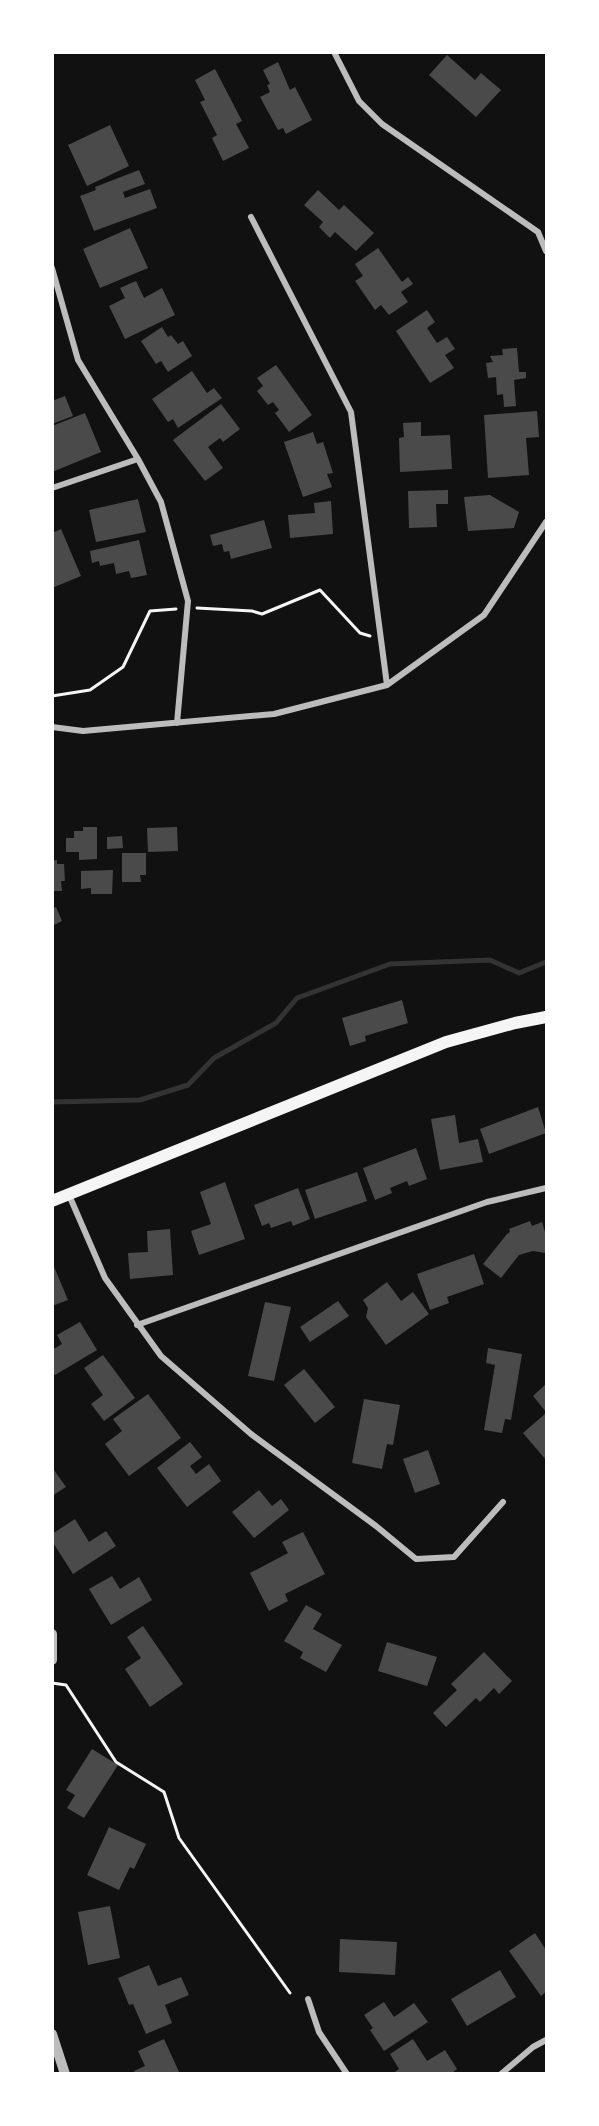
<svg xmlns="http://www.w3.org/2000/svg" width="599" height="2126" font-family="Poppins,sans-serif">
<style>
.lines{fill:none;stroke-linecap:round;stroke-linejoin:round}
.stream{stroke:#333;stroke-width:5}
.building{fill:#4a4a4a}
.path{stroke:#f5f5f5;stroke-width:3}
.minor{stroke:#bcbcbc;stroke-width:6}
.tertiary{stroke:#bcbcbc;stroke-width:10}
.secondary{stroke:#f5f5f5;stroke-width:12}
</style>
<rect width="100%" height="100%" fill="#111"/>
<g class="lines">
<path class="stream" d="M52,1102L140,1100L188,1085L214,1058L276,1023L297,998L390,964L490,960L519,973L546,962"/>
</g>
<path class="building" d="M447,55L475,80L481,73L501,90L476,117L429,75Z
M278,62L290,90L295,87L312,120L286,134L283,128L278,130L260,97L270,92L267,85L270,84L263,70Z
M215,69L242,121L236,124L249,148L223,161L212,138L217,135L200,102L205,100L195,80Z
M110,125L129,166L87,186L68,145Z
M139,170L145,184L123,192L125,198L150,189L157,208L94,231L80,196L96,190L95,187Z
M318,190L339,210L344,205L374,233L356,251L335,232L330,238L319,227L323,222L304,205Z
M130,228L148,268L100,288L83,249Z
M378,248L402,282L408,277L413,284L401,292L408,302L389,315L381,305L375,310L355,281L363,276L355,264Z
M136,281L144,298L162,288L175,315L125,339L109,306L125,298L120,288Z
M427,310L435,322L427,328L437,343L447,337L455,349L445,355L454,368L430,383L396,331Z
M162,327L168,337L171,335L178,344L183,341L192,356L168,372L161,361L156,364L141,341Z
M517,348L519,372H526V378L514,380L516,406L504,407L503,394L497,395L496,377L488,378L486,363L493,362L490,356L503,355L502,349Z
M276,365L312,415L289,432L275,413L279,410L273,402L268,405L257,391L263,386L257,378Z
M192,371L207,393L214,388L222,398L178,428L173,419L168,422L152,399Z
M65,396L73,416L52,424V401Z
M221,404L240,429L223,442L220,438L208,447L223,468L205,481L173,440Z
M537,411L539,437L526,438L529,475L488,478L484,415Z
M85,413L101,452L52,472V426Z
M421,422V436L450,435L452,469L400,472L399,438L404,437L403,423Z
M313,432L317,444L323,442L333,473L327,474L332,487L303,497L284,442Z
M448,490V504H436L437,527L409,528L408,491Z
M490,495L519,512L514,528L468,531L464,497Z
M138,499L146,532L96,542L89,510Z
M331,501L333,534L290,538L288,515L315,513L314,503Z
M264,520L272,548L231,559L229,551L224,552L222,544L213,546L210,535Z
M61,529L81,576L52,588V533Z
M139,540L147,575L131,578L129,571L116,574L114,563L100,566L99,561L92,563L90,551Z
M83,827H97V859L79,860V852H66V838H74V831H83Z
M177,827L178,851L148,852L147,828Z
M122,836L123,848L107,849V837Z
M122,853H146V875H140L141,882H122Z
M57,860V864H64L65,881H61L62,891H52V861Z
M113,870L112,894H91V888L81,889V871Z
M56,907L62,921L52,926V909Z
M402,1000L408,1023L365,1036L366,1041L350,1046L342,1018Z
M538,1107L546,1133L489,1154L480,1129Z
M455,1115L459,1143L478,1139L483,1162L440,1170L431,1119Z
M416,1148L427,1179L409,1186L407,1181L390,1188L392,1193L375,1200L363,1168Z
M357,1172L367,1201L315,1219L305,1190Z
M225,1182L245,1239L199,1255L191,1231L211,1224L200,1192Z
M298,1188L310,1219L293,1226L291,1221L271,1228L269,1223L262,1226L254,1205Z
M530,1221L532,1226L542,1222L546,1235L545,1253L533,1251L519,1255L501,1278L483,1264L507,1234L510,1232L509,1229Z
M170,1229L173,1275L130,1279L128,1253L148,1252L147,1231Z
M474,1254L484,1284L447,1297L449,1303L430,1310L417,1274Z
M52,1262L68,1300L52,1306Z
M387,1282L401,1301L413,1292L429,1314L386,1345L366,1317L368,1308L363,1300Z
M338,1301L349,1316L310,1342L300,1327Z
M265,1302L291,1307L274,1381L248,1376Z
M80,1322L97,1350L55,1375L52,1371V1350L62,1344L57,1335Z
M488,1348L522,1354L511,1420L505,1419L502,1433L484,1430L495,1365L486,1363Z
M103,1355L135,1398L104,1421L91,1404L103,1395L84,1368Z
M304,1369L335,1407L315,1423L284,1385Z
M546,1384V1412L533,1396Z
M148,1394L181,1438L129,1476L105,1444L122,1431L113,1419Z
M364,1399L400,1405L393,1445L387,1444L382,1469L352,1463Z
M546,1413V1460L523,1433Z
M190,1442L202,1457L190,1466L196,1474L209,1464L221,1481L187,1507L157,1468Z
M428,1450L440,1484L415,1493L403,1459Z
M54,1470L66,1487L52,1496V1471Z
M259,1490L272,1506L281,1499L289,1510L254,1538L232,1512Z
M75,1519L89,1542L106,1531L116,1546L73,1574L52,1541V1534Z
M303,1532L325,1574L285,1594L288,1601L269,1611L250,1573L288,1553L282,1542Z
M112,1576L120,1589L139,1577L152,1600L111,1625L89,1589Z
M306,1605L322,1614L313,1629L342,1645L326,1672L300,1658L303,1652L284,1641Z
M143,1626L183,1684L150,1707L125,1669L141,1658L127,1637Z
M387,1642L437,1657L427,1686L378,1671Z
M484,1652L512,1681L499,1694L494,1688L480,1702L476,1698L446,1727L433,1713L457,1690L451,1684Z
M92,1749L118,1765L84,1818L67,1808L75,1795L66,1790Z
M109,1827L146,1844L134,1869L130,1867L119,1890L87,1875Z
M110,1906L120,1958L88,1965L78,1912Z
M535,1933L546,1950V1992L541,1996L509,1951Z
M340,1939L397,1942L395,1975L339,1972Z
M149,1965L158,1986L181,1977L189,1995L165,2005L172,2023L146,2034L133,2004L129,2005L118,1978Z
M500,1970L516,1997L467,2026L451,1999Z
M384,2002L394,2017L414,2003L428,2022L384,2051L370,2030L373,2028L364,2015Z
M164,2039L180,2074H136L134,2071L145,2066L138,2051Z
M413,2039L427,2061L445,2050L457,2069L451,2074H392L399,2069L390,2054Z"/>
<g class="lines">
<path class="path" d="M197,608L252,611L262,614L320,590L360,633L370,636
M52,696L90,690L123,667L150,611L176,609
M52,1683L66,1685L116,1762L164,1792L179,1838L290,1993"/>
<path class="minor" d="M334,52L359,101L382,124L538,232L546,251
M251,217L351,412L387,685
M52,268L78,360L138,459L161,502L188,601L177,723
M52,488L138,459
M52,727L83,731L274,714L387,685L484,615L546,522
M69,1195L105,1278L161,1356L251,1434L376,1526L416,1559L454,1557L503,1502
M137,1325L487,1202L546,1188
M308,1999L319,2032L347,2074
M501,2074L533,2047L546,2040"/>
<path class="tertiary" d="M52,1634V1660
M52,2034L65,2074"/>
<path class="secondary" d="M52,1201L446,1042L515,1023L546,1017"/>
</g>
<rect width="599" height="2126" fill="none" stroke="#ffffff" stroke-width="108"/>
</svg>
